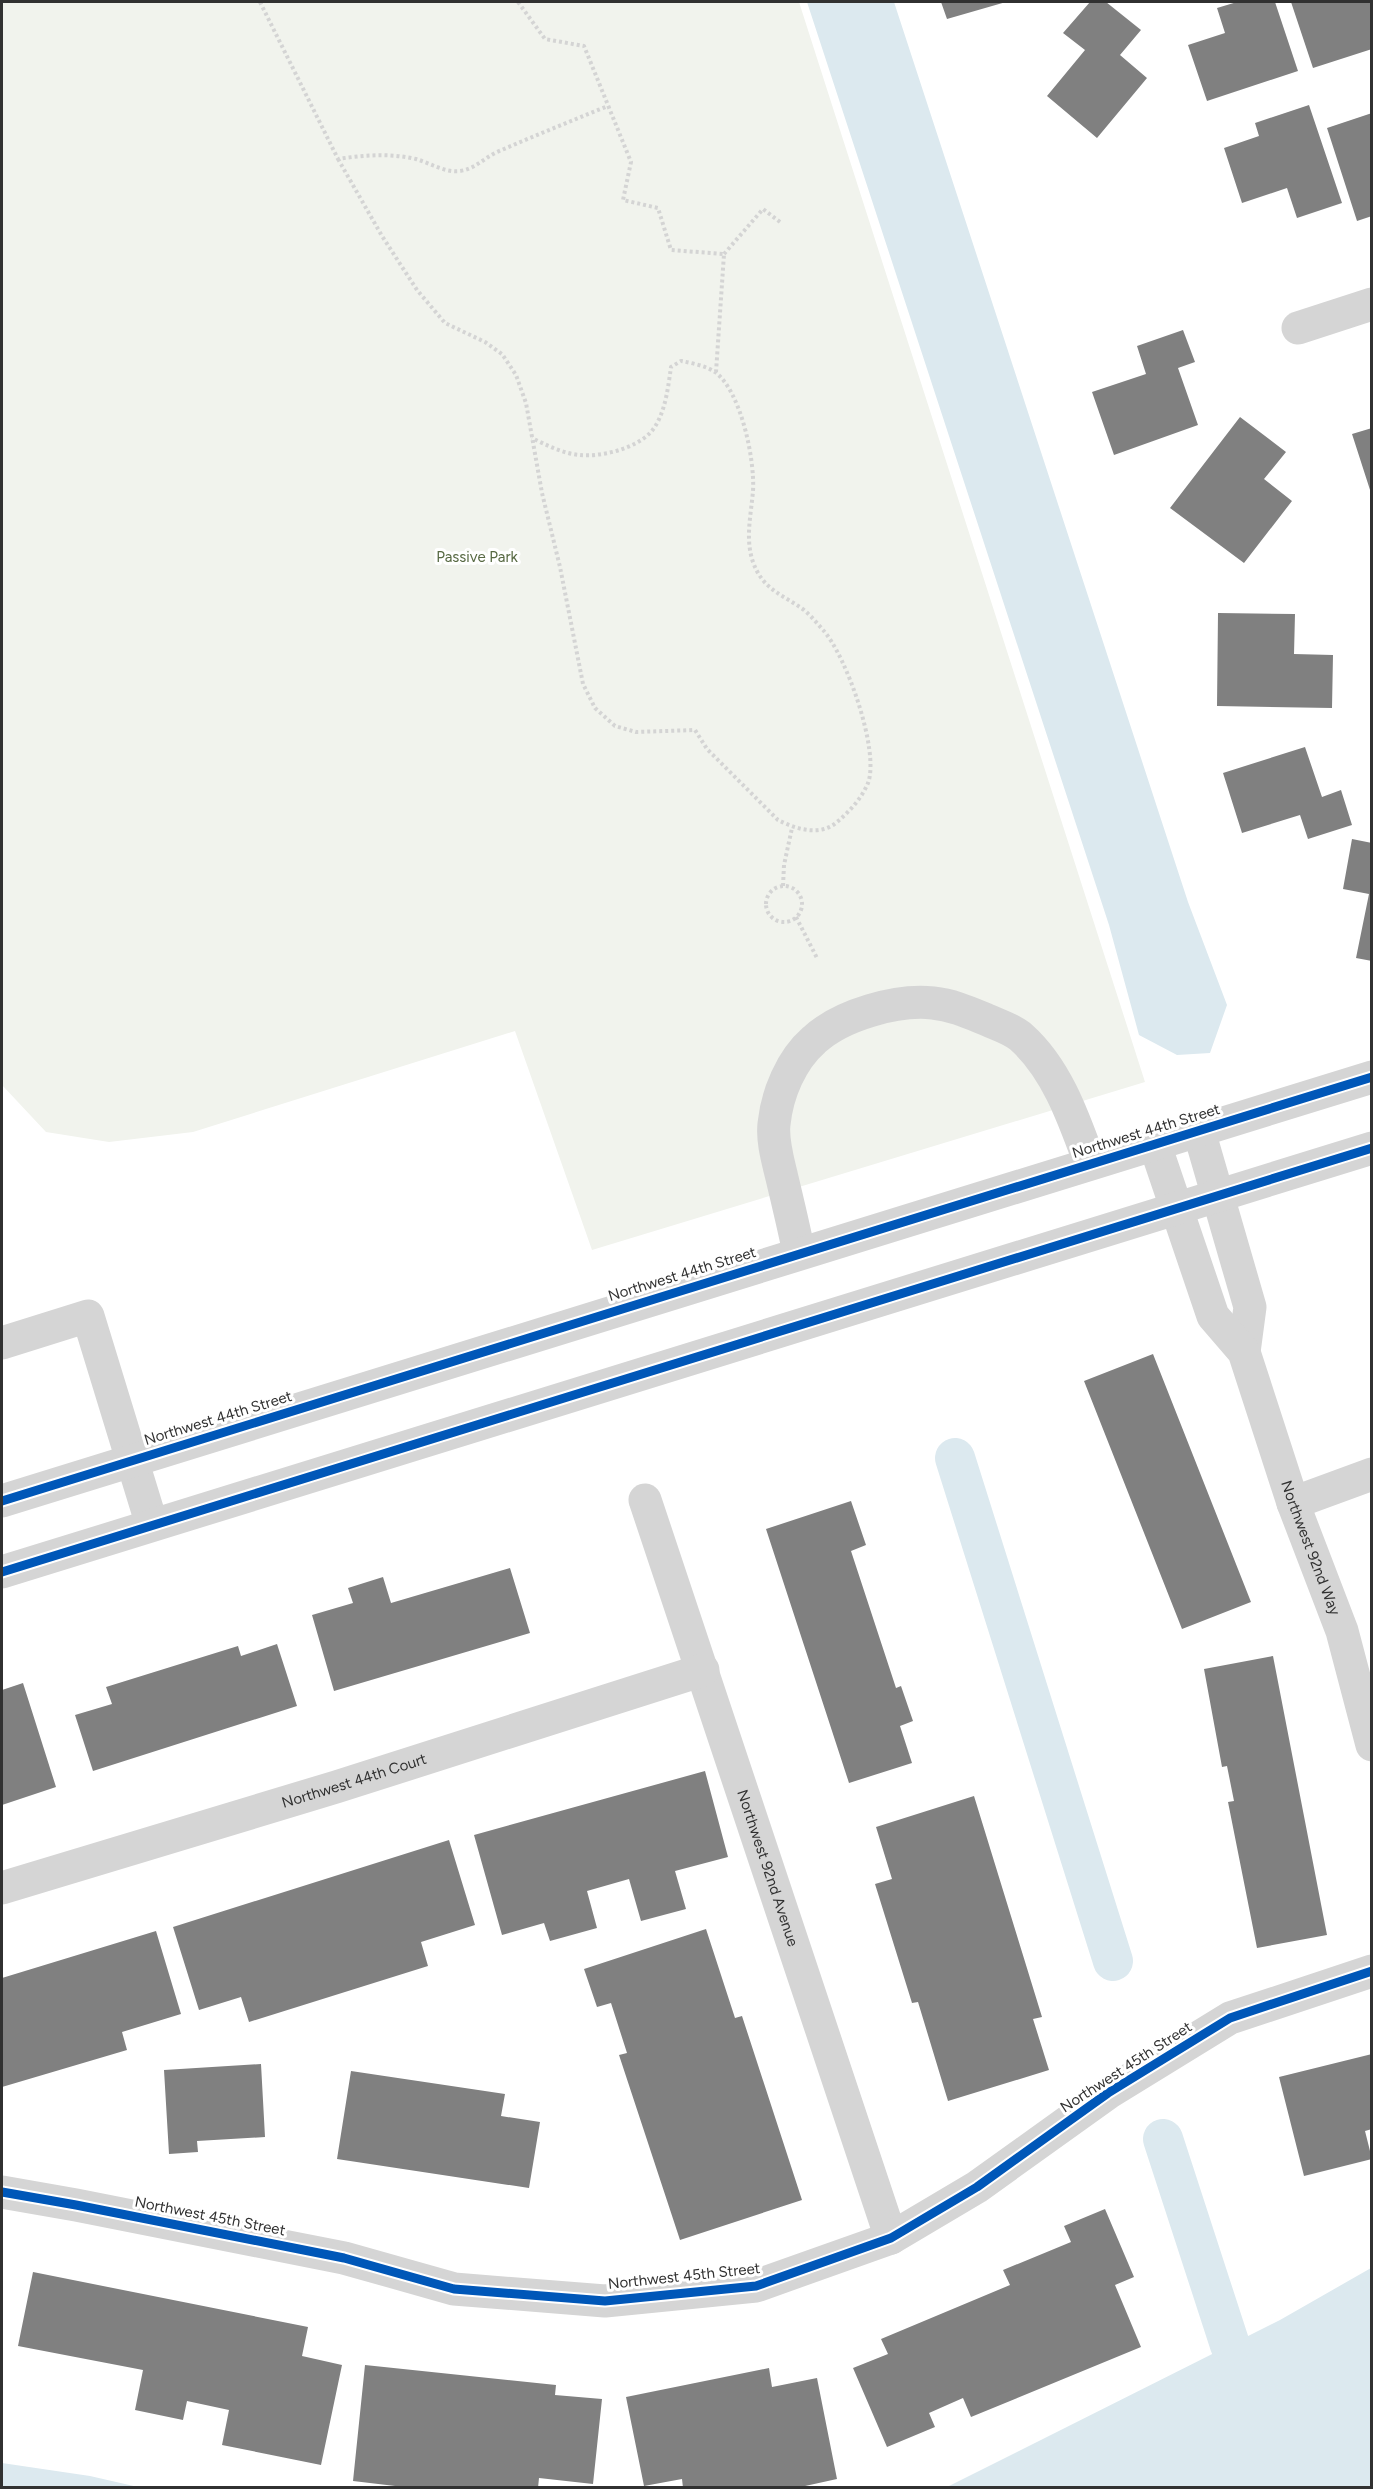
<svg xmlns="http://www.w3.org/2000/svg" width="1373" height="2489" font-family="Figtree,sans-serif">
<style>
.green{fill:#f1f3ed}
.water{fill:#dce9ef}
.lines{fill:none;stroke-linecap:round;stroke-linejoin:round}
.canal{stroke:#dce9ef;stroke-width:40}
.building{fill:#808080}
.path{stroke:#d4d4d4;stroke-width:4;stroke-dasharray:3 3;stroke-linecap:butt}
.minor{stroke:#d5d5d5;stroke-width:33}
.cycleway-casing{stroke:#fff;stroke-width:13}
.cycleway{stroke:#0057b8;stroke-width:9}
.labels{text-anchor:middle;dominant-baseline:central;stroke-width:6;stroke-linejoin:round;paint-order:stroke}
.park-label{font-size:15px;fill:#576942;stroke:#fff}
.street-label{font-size:15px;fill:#313131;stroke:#fff}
</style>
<rect width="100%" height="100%" fill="#fff"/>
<path class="green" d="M2,2H799L1145,1082L592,1250L515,1031L193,1132L109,1142L46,1132L2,1085Z"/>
<path class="water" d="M807,2H894L1188,902L1227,1005L1210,1053L1177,1055L1139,1035L1109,925Z
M1371,2268V2487H947L1280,2320Z
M2,2463L90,2476L138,2487H2Z"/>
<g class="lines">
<path class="canal" d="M955,1458L1113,1961
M1163,2139L1230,2345"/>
</g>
<path class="building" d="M941,2H1006L947,19Z
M1090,2H1106L1141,30L1120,55L1147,78L1097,138L1047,96L1085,50L1063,33Z
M1237,2H1275L1298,71L1207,101L1188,45L1225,33L1217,8Z
M1291,2H1372V49L1313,68Z
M1309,105L1342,203L1297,218L1287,188L1242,203L1224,148L1259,136L1255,123Z
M1372,113V216L1357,221L1327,128Z
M1183,330L1195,362L1178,368L1198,425L1114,455L1092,392L1146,374L1137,346Z
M1240,417L1286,452L1264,479L1292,501L1244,563L1170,508Z
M1372,428V493H1371L1352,434Z
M1218,613L1295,614L1294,654L1333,655L1332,708L1217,706Z
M1305,747L1322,797L1341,790L1352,825L1308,839L1300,815L1242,833L1223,773Z
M1352,839L1372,843V961L1356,958L1369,894L1343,889Z
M1153,1354L1251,1602L1182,1629L1084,1381Z
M851,1501L866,1545L851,1551L896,1688L901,1686L913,1721L900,1726L912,1763L849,1783L766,1529Z
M510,1568L530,1633L334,1691L312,1615L353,1603L348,1588L383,1577L391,1603Z
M277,1644L297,1706L93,1771L75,1715L112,1704L106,1687L238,1646L241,1656Z
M1273,1656L1327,1935L1257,1948L1228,1802L1234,1801L1227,1766L1222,1767L1204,1669Z
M23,1683L56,1787L2,1805V1690Z
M705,1771L728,1857L675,1871L686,1909L641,1921L629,1879L587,1891L597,1928L550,1941L544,1923L502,1935L474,1835Z
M974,1796L1042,2017L1033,2019L1049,2070L948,2101L918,2002L912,2003L875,1884L892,1879L876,1827Z
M449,1840L475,1925L421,1942L428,1966L249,2022L241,1997L199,2010L173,1927Z
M706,1929L735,2018L742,2016L802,2200L680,2240L619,2055L627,2053L611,2003L597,2007L584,1969Z
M156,1931L181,2014L122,2032L127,2050L2,2087V1978Z
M1372,2054V2129L1365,2131L1372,2159L1304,2176L1279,2077Z
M261,2064L265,2137L197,2141L198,2152L169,2154L164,2070Z
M351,2071L505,2094L501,2116L540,2122L529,2188L337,2159Z
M1105,2209L1134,2277L1115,2285L1141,2347L971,2417L963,2398L929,2413L935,2427L887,2447L853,2368L888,2354L881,2339L1010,2285L1003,2270L1071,2242L1064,2226Z
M33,2272L308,2327L302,2356L342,2365L321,2465L222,2445L229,2410L187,2401L183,2420L135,2410L143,2370L18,2346Z
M365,2365L556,2385L555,2395L602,2399L593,2484L539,2478L538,2488H412L353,2481Z
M769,2368L772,2387L817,2378L837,2479L796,2488H683L682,2479L644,2486L626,2397Z"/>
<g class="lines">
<path class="path" d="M260,2L338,159C364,155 390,153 416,159C430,163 445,173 460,171C475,169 484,158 497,152C534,136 571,121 608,106
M518,2L545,39L584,46L631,162L623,200L658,208L671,250L724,254L716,372
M338,159L382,236L417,290L445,323L485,342L502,354L516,375L526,403L542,493L560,567L583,684L595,708L615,726L636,732L695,730L707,749L778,820C796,829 820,837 837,822C849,812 862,798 868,783C880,751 846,655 823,630C817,623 811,616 804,610C782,594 763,590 753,562C745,539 751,515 753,491C755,460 741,391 715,372C706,366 692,363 681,361L671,367C668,388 665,417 650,433C634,449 601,457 580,455C564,454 546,445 532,438
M724,254L763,209L780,222
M783,886L784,865L792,828
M766 904a18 18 0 1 1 36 0a18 18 0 1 1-36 0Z
M796,917L817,958"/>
<g class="minor">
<path d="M1298,328L1372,304"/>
<path d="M1199,1131L1250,1307L1244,1352"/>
<path id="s1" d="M1155,1145L1213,1316L1244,1352L1293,1503L1342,1631L1372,1745"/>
<path d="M799,1253C794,1228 788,1203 782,1178C778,1161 772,1141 774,1124C777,1094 791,1060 814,1040C841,1015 897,999 933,1003C952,1005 968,1012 985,1019C996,1024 1012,1029 1021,1037C1057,1069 1074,1119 1090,1163"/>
<path d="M2,1343L88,1316L152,1525"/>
<path id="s2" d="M645,1500L891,2238"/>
<path d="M2,1501L1372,1077"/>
<path d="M1293,1503L1372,1474"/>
<path d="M2,1572L1372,1148"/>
<path id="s3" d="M2,1888L336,1787L703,1670"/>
<path d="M2,2192L76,2205L344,2258L454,2289L605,2301L756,2286L891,2238L977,2187L1108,2093L1230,2018L1372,1971"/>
</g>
<g class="cycleway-casing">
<path id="cycleway" d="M2,1501L1372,1077
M2,1572L1372,1148
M2,2192L76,2205L344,2258L454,2289L605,2301L756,2286L891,2238L977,2187L1108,2093L1230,2018L1372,1971"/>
</g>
<use href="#cycleway" class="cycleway"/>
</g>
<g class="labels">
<g class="park-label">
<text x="477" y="557">Passive Park</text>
</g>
<g class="street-label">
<text transform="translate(1146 1131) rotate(-17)">Northwest 44th Street</text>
<text transform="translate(682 1274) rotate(-17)">Northwest 44th Street</text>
<text transform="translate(218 1418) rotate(-17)">Northwest 44th Street</text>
<text stroke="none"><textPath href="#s1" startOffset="435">Northwest 92nd Way</textPath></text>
<text stroke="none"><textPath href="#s3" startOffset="368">Northwest 44th Court</textPath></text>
<text stroke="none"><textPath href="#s2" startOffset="388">Northwest 92nd Avenue</textPath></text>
<text transform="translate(1126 2067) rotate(-33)">Northwest 45th Street</text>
<text transform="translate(210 2216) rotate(11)">Northwest 45th Street</text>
<text transform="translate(684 2276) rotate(-6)">Northwest 45th Street</text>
</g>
</g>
<rect width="1373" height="2489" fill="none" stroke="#313131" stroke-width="6"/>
</svg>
